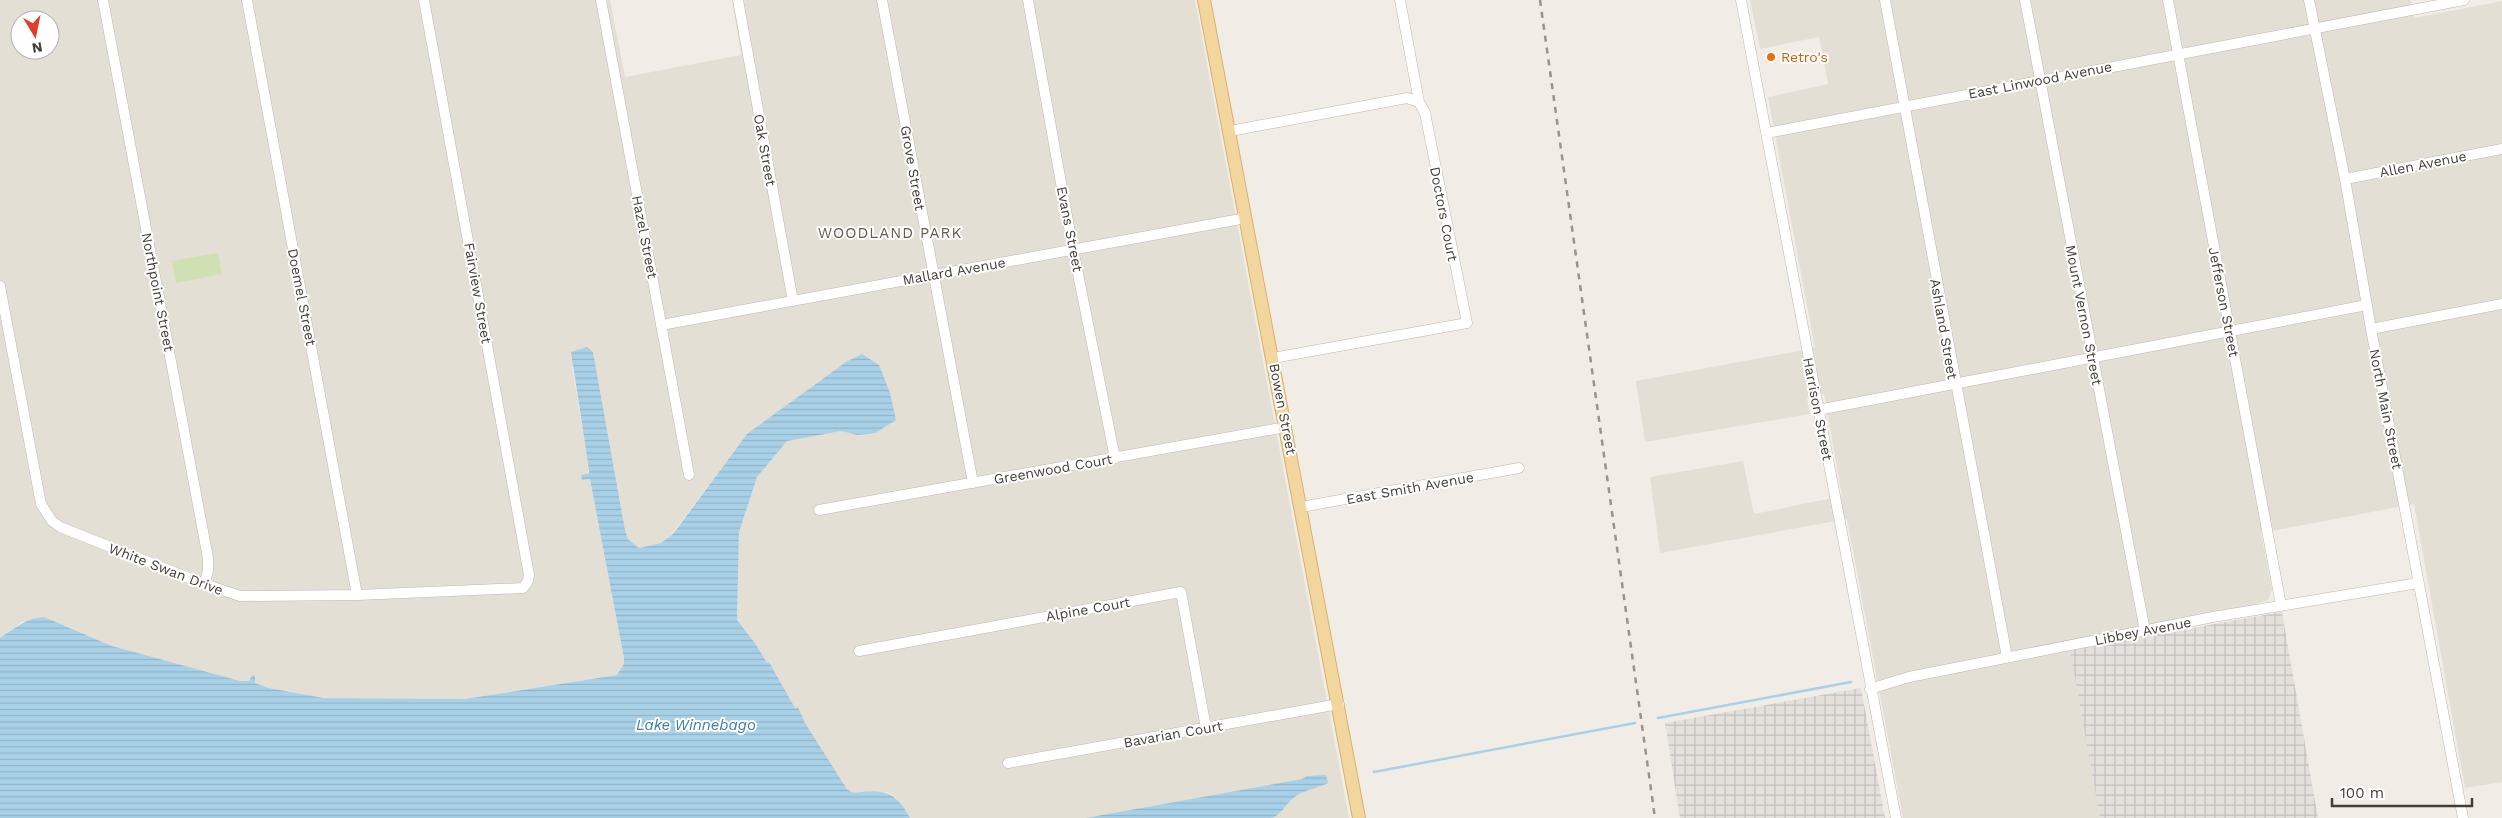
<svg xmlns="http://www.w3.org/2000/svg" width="2502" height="818" font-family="'Work Sans',sans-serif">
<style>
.residential{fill:#e4dfd5;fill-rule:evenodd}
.industrial{fill:url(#industrial-grid)}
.pitch{fill:#cfe1b3}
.water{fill:url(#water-rules)}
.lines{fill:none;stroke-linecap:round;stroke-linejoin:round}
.stream{stroke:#a8d1e8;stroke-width:2.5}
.minor-casing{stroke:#beb7ad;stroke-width:11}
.major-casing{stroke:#d6b26f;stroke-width:14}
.minor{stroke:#fff;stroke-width:10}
.major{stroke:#f3d69d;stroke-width:12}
.rail{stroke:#949494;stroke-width:2.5;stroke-dasharray:6 6;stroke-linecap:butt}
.food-dot{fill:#e8710a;stroke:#fff;stroke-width:2}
.labels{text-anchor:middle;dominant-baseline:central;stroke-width:4;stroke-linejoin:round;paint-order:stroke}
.food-label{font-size:14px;fill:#c56008;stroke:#fff;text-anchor:start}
.street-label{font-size:14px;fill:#433d36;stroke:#fff}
.neighbourhood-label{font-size:15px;letter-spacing:1px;fill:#655a4e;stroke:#fff}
.water-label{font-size:15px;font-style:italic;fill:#3b7da3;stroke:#fff}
</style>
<defs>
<pattern id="industrial-grid" width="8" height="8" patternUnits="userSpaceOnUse" patternTransform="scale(1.25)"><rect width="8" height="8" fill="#e3dfdb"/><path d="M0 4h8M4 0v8" fill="none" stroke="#c4c0bd"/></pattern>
<pattern id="water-rules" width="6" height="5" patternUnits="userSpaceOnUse" patternTransform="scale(1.25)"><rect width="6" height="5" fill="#a8d1e8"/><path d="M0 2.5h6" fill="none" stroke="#92b4c8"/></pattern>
</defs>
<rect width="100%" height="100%" fill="#f1ede6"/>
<path class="residential" d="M0,0H610L625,77L741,55L732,0H1195L1349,818H910L896,797L887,792L855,794L847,789L805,723L798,707L795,708L769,663H767L755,643L737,620L739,532L757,477L787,440L841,431L857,435L890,393L887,389L820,380L779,413L747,434L668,539L661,543L639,548L628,539L625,530L593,352L572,366L589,470L582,480L590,479L624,658V664L617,675L465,699L324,698L269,688L255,683L252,675L249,681H240L161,661L112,646L64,625L22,622L0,638ZM20,20H50V50H20Z
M1750,0H2410L2414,18L2502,1V782L2465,788L2414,504L2261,533L2272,590L2268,600L2253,605L2069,641L2100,818H1903L1847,519L1660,553L1650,477L1743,461L1754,514L1842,496L1824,394L1807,398L1810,414L1645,442L1636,381L1815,348L1768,97L1828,84L1819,37L1760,49Z"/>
<path class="industrial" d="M2282,612L2318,818H2100L2070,650Z
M1861,688L1885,818H1680L1665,723Z"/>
<path class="pitch" d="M218,253L222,274L176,283L172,261Z"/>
<path class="water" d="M587,347L593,352L625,530L628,539L639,548L661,543L673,534L747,434L846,362L862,354L879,365L890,393L896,420L875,433L857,435L841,431L787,441L757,477L739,532L737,620L755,643L767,663L769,662L795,708L798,707L805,723L847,789C853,794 855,793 862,792C888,790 897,794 910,818H0V638C15,628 26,618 44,617L112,646L240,681H249L252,675L255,676V683L269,688L324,698L465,699L617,675L624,664V658L590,479L582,480L581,475L589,473V470L571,352Z
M1326,775L1328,783C1316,789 1301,790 1291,800C1284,807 1281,815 1271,818H1086L1302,779L1307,776Z"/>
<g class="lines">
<path class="stream" d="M1658,718L1851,682
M1374,772L1635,723"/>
<g class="minor-casing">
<path id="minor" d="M103,0L208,558V571L204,584
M247,0L357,595
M601,0L689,475
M738,0L793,301
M882,0L973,483
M1028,0L1073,249L1115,458
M1400,0L1419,102
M1741,0L1896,818
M1885,0L2007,657
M2025,0L2145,631
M2168,0L2281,605
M2309,0L2345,179L2371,329L2463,818
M1230,131L1407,98L1419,102L1425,113L1467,323L1273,358
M1767,133L2464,0
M2345,179L2502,149
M0,286L41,504L52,521L60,527L204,584L240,596L357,595L523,588L528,581L529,575L424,0
M661,325L1246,218
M2371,329L2502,304
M1818,410L2367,305
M1301,507L1519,468
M819,510L1286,427
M859,651L1181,592L1206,728
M1870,689L1909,677L2213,617L2418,583
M1008,763L1339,704"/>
</g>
<g class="major-casing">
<path id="major" d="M1204,0L1359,818"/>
</g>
<use href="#minor" class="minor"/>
<use href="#major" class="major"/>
<path class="rail" d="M1540,0L1655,818"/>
</g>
<circle class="food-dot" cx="1771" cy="57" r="5"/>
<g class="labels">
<g class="food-label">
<text x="1781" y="57">Retro's</text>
</g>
<g class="street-label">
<text transform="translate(2040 80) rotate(-11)">East Linwood Avenue</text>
<text transform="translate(765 150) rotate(80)">Oak Street</text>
<text transform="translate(2423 164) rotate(-11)">Allen Avenue</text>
<text transform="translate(913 168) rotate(80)">Grove Street</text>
<text transform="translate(1444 214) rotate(79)">Doctors Court</text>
<text transform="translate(1070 229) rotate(79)">Evans Street</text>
<text transform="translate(645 237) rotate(79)">Hazel Street</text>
<text transform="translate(954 271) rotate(-10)">Mallard Avenue</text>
<text transform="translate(158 292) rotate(79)">Northpoint Street</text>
<text transform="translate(478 293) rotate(80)">Fairview Street</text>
<text transform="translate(302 297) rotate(79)">Doemel Street</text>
<text transform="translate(2224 302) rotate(79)">Jefferson Street</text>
<text transform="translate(2084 315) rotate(79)">Mount Vernon Street</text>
<text transform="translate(1944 329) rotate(80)">Ashland Street</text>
<text transform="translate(1283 409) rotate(79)">Bowen Street</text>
<text transform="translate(1818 409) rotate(79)">Harrison Street</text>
<text transform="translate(2386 409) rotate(79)">North Main Street</text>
<text transform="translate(1053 469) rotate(-10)">Greenwood Court</text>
<text transform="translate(1410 488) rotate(-10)">East Smith Avenue</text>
<text transform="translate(166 569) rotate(21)">White Swan Drive</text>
<text transform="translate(1088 609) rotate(-10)">Alpine Court</text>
<text transform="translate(2143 631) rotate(-11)">Libbey Avenue</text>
<text transform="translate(1173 734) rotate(-10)">Bavarian Court</text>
</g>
<g class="neighbourhood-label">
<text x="890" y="233">WOODLAND PARK</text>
</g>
<g class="water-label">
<text x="696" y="725">Lake Winnebago</text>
</g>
</g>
<g transform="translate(35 35) rotate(170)"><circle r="24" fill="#ffffff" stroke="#b4b1af"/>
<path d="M0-4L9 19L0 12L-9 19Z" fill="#e23d2c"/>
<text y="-8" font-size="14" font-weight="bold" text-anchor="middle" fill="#433d36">N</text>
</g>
<path d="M2332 798v8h140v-8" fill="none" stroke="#433d36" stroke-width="2.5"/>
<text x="2340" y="798" font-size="15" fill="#433d36" stroke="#ffffff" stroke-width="4" paint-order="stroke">100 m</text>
</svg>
